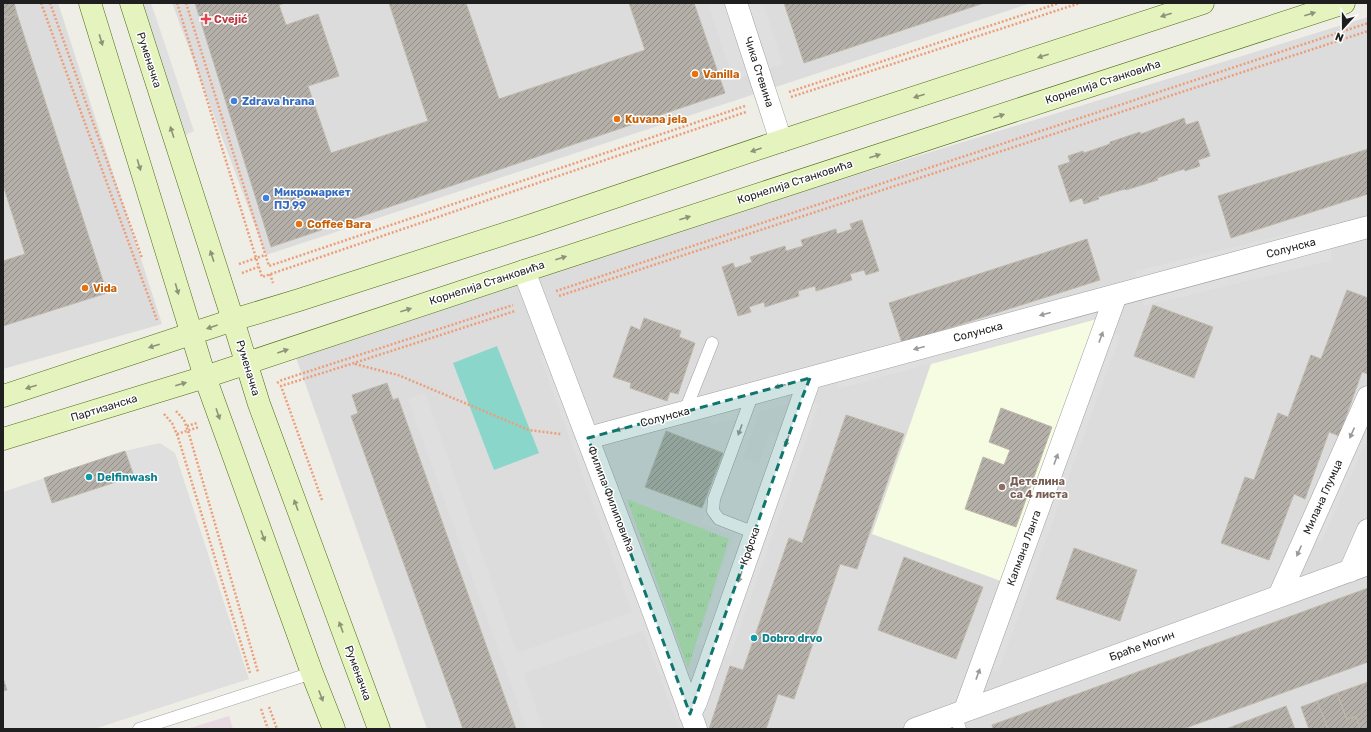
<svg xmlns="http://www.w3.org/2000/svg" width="1371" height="732" font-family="Rubik,sans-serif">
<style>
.residential{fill:#dddcdc}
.industrial{fill:#e7d8e1}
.education{fill:#f6fce1}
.grass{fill:url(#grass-tufts)}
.pitch{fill:#8bd6ca}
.parking{fill:#dfdfdf}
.building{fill:url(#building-hatch);stroke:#bfb8aa}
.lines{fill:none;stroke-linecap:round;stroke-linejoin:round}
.service-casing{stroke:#a0a0a0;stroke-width:13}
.minor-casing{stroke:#a0a0a0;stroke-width:23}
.secondary-casing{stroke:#4d6c10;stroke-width:23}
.path{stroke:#ec9e79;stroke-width:2.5;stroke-dasharray:2 2;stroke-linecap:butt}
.service{stroke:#fff;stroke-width:12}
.minor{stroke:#fff;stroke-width:22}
.secondary{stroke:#e5f3bf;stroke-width:22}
.oneway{fill:#8c9477}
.oneway2{fill:#9a9a9a}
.marked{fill:#0f766e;fill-opacity:0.2;stroke:#0f766e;stroke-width:3;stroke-dasharray:8 5;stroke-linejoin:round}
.health-dot{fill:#e0444e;stroke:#fff;stroke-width:1.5}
.food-dot{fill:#e8710a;stroke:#fff;stroke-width:1.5}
.shop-dot{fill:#3f7fe0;stroke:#fff;stroke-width:1.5}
.culture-dot{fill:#0f9aa8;stroke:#fff;stroke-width:1.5}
.education-dot{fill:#8d6e63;stroke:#fff;stroke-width:1.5}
.labels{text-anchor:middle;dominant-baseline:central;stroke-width:3;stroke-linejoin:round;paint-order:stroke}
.health-label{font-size:11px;font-weight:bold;fill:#be3a42;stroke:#fff;text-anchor:start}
.street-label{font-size:11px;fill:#1f1f1f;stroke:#fff}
.food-label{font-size:11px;font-weight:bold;fill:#c56008;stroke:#fff;text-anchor:start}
.shop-label{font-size:11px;font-weight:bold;fill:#366cbe;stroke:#fff;text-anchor:start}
.culture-label{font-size:11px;font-weight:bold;fill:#0d838f;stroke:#fff;text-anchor:start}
.education-label{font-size:11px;font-weight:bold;fill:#785e54;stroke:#fff;text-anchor:start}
</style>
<defs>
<pattern id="grass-tufts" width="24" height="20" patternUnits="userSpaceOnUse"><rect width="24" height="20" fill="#bee4b1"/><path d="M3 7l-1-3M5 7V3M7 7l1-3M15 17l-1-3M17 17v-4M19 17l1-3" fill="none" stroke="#a3c398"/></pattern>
<pattern id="building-hatch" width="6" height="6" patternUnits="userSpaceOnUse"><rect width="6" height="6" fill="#b4b0a9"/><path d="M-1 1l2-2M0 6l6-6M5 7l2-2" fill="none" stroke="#928f89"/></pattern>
</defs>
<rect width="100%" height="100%" fill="#eeede6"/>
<path class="residential" d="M3,3H58L162,324L3,369Z
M172,3H1031L266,255Z
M1368,17V729H427L293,349Z"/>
<path class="industrial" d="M229,716L233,729H187Z"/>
<path class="education" d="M1097,319L1001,581L872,534L931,364Z"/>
<path class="grass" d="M627,499L729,539L688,668Z"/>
<path class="pitch" d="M497,346L539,453L494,470L453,363Z"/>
<path class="parking" d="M131,3H151L194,131L174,140Z
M708,3H763L783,64L733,80Z
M1325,225L1333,260L1144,306L1135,271Z
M1090,294L1097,318L838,389L834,372L783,385L788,404L759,412L743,458L759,464L770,432L788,437L802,398L819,404L730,656L696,644L734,535L701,523L738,419L711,425L704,400Z
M1103,330L1120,336L998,672L981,666Z
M559,350L695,729H679L643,631L524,673L543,729H527L408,399L425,393L517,653L632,612L540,356Z
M1368,397V438L1321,542L1306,535Z
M160,443L175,453L249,679L94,729H3V492L125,451Z"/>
<path class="building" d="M3,3H14L17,14L3,18Z
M195,3H285L279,5L286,25L318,14L339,76L308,86L331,153L428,121L389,3H466L499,99L645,50L629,3H694L725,93L271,247Z
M784,3H984L804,63Z
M17,14L107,293L3,326V261L25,254L3,185V18Z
M1184,118L1186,125L1198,121L1210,156L1198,160L1200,166L1185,171L1184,169L1157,178L1158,180L1126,190L1125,189L1098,197L1099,199L1084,204L1082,198L1070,202L1058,166L1070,162L1068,156L1083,151L1084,153L1110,144V142L1140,132L1141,134Z
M1368,149V194L1231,238L1218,196Z
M862,220L879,271L866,275L864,270L850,274L852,280L816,291L815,286L798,291L799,296L765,307L764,302L749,307L751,312L738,316L722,267L733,263L735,268L752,262L750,257L785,246L786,251L803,246L801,240L836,229L837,234L852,229L850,224Z
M1087,239L1100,280L902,343L889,303Z
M1347,290L1368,298V374L1362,372L1339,436L1329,432L1305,499L1294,494L1269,560L1221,543L1245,477L1254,480L1278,413L1288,417L1311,355L1321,359Z
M1153,305L1213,327L1194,378L1134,356Z
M644,318L681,331L679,337L695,343L678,394L670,392L667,401L630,388L631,383L613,377L631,326L640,330Z
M387,383L393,400L398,398L516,729H463L351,416L358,413L352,395Z
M1001,408L1052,427L1016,527L965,509L983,457L1004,465L1010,450L989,442Z
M846,415L904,434L857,569L840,564L794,699L778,694L766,729H709L730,666L743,670L789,538L802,543Z
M666,431L723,453L702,508L645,487Z
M125,451L134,476L52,503L44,478Z
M1074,548L1137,570L1120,621L1056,599Z
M904,557L983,587L956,659L878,630Z
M1368,588V662L1183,729H993L992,725Z
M3,678L7,690L3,691Z
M1368,682V729H1360L1356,716L1347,720L1337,693Z
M1337,693L1347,720L1356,716L1360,729H1328L1317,701Z
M1317,701L1328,729H1309L1301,707Z
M1286,706L1295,729H1226Z"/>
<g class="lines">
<g class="service-casing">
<path id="service" d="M753,393L714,499L713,511L719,519L755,533
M685,411L712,343
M955,714L960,729
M139,729L312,673"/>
</g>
<g class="minor-casing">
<path id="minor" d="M736,3L781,141
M524,271L655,616L696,729
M588,438L1368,227
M1350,571L1368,530
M1279,596L1368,397
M965,710L1116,295
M690,714L696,702L810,378
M915,729L1368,564"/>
</g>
<g class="secondary-casing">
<path id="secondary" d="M90,3L205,377L312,673L334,729
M131,3L233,320L259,404L379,729
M3,396L233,320L299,300L532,225L781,141L1203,3
M3,439L205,377L524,271L1344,3"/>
</g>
<path class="path" d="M41,3L157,320
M50,3L142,258
M177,3L262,277L746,112
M186,3L269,266L745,106
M789,92L1059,3
M791,97L1080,3
M239,264L265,255
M242,273L258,267
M270,274L273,283
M556,291L1368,23
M559,296L1368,31
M355,364L398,375L529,430L561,434
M277,383L282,380L513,305
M176,411L184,420L189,434L258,672
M164,414L172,423L178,437L250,673
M187,426L197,423
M177,434L199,427
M322,500L281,386L354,363L515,311
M269,707L277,729
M261,709L268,729"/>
<use href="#service" class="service"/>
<use href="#minor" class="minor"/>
<use href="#secondary" class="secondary"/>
</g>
<defs><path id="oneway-solid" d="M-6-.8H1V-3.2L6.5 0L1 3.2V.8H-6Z"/></defs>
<g class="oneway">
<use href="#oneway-solid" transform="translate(1310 14) rotate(-18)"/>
<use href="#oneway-solid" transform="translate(1166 15) rotate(162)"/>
<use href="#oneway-solid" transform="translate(101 40) rotate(73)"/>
<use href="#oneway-solid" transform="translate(1043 56) rotate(162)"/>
<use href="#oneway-solid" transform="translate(919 96) rotate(162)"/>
<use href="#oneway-solid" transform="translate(999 116) rotate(-18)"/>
<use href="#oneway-solid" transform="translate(172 132) rotate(-108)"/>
<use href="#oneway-solid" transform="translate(756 150) rotate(161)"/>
<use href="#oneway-solid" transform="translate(875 156) rotate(-18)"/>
<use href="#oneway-solid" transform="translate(139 165) rotate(73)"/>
<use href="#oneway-solid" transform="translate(685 218) rotate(-18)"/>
<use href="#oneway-solid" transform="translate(212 256) rotate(-108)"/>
<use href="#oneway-solid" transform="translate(561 258) rotate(-18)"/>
<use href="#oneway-solid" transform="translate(177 289) rotate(74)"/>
<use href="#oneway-solid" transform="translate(406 310) rotate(-18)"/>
<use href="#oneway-solid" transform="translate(212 327) rotate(161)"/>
<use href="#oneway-solid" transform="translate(154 346) rotate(162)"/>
<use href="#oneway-solid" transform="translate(283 351) rotate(-19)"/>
<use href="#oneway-solid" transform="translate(181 384) rotate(-16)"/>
<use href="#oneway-solid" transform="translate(31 387) rotate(162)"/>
<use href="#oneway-solid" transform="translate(218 414) rotate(71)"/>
<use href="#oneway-solid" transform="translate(296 505) rotate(-110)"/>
<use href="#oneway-solid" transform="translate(263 536) rotate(70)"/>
<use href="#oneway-solid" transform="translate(341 627) rotate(-110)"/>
<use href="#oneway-solid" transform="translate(321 696) rotate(69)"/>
</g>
<g class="oneway2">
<use href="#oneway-solid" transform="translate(1045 314) rotate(165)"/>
<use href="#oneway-solid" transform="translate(1101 337) rotate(-70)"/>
<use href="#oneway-solid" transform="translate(919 348) rotate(165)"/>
<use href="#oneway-solid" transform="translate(780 386) rotate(165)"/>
<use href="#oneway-solid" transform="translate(621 429) rotate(165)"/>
<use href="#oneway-solid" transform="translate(740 430) rotate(110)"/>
<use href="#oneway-solid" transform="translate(1352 433) rotate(114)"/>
<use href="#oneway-solid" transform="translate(787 441) rotate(109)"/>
<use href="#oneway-solid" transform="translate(1056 459) rotate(-70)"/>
<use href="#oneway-solid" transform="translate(1299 551) rotate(114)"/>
<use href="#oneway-solid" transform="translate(740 577) rotate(109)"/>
<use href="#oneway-solid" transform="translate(978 674) rotate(-70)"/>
</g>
<path class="marked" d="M810,378L802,398L690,714L588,438Z"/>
<path class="health-dot" d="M204 13h4v4h4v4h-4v4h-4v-4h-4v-4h4z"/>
<g class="food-dot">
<circle cx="695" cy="74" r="4"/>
<circle cx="617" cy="119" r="4"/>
<circle cx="299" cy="224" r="4"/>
<circle cx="85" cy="288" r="4"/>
</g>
<g class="shop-dot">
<circle cx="234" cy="101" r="4"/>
<circle cx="266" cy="198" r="4"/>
</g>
<g class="culture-dot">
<circle cx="89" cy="477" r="4"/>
<circle cx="754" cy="638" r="4"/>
</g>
<circle class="education-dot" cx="1002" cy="487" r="4"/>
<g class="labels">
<g class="health-label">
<text x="214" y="19">Cvejić</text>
</g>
<g class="street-label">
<text transform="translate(149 60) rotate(72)">Руменачка</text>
<text transform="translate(759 72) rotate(72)">Чика Стевина</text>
<text transform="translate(1103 82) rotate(-18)">Корнелија Станковића</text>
<text transform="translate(795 182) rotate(-18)">Корнелија Станковића</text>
<text transform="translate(1291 248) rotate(-15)">Солунска</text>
<text transform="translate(487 283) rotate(-18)">Корнелија Станковића</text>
<text transform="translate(978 332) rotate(-15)">Солунска</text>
<text transform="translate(248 368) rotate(73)">Руменачка</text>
<text transform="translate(104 408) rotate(-17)">Партизанска</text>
<text transform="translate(665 417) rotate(-15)">Солунска</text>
<text transform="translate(1323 497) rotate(-66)">Милана Глумца</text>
<text transform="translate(611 499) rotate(69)">Филипа Филиповића</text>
<text transform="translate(750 546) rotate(-71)">Крфска</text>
<text transform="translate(1024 548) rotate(-70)">Калмана Ланга</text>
<text transform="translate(1142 646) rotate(-20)">Браће Могин</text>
<text transform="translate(358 673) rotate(70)">Руменачка</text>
</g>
<g class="food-label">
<text x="703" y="74">Vanilla</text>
<text x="625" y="119">Kuvana jela</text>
<text x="307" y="224">Coffee Bara</text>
<text x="93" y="288">Vida</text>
</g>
<g class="shop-label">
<text x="242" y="101">Zdrava hrana</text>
<text x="274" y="192">Микромаркет<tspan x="274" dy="13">ПЈ 99</tspan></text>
</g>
<g class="culture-label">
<text x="97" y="477">Delfinwash</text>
<text x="762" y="638">Dobro drvo</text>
</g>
<g class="education-label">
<text x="1010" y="481">Детелина<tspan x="1010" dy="13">са 4 листа</tspan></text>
</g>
</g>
<rect width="1371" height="732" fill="none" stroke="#1f1f1f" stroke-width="8"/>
<g transform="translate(1343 28) rotate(201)" stroke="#ffffff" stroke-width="3" paint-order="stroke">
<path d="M0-3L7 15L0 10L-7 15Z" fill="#1f1f1f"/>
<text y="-6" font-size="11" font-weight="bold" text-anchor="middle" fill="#1f1f1f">N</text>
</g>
</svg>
